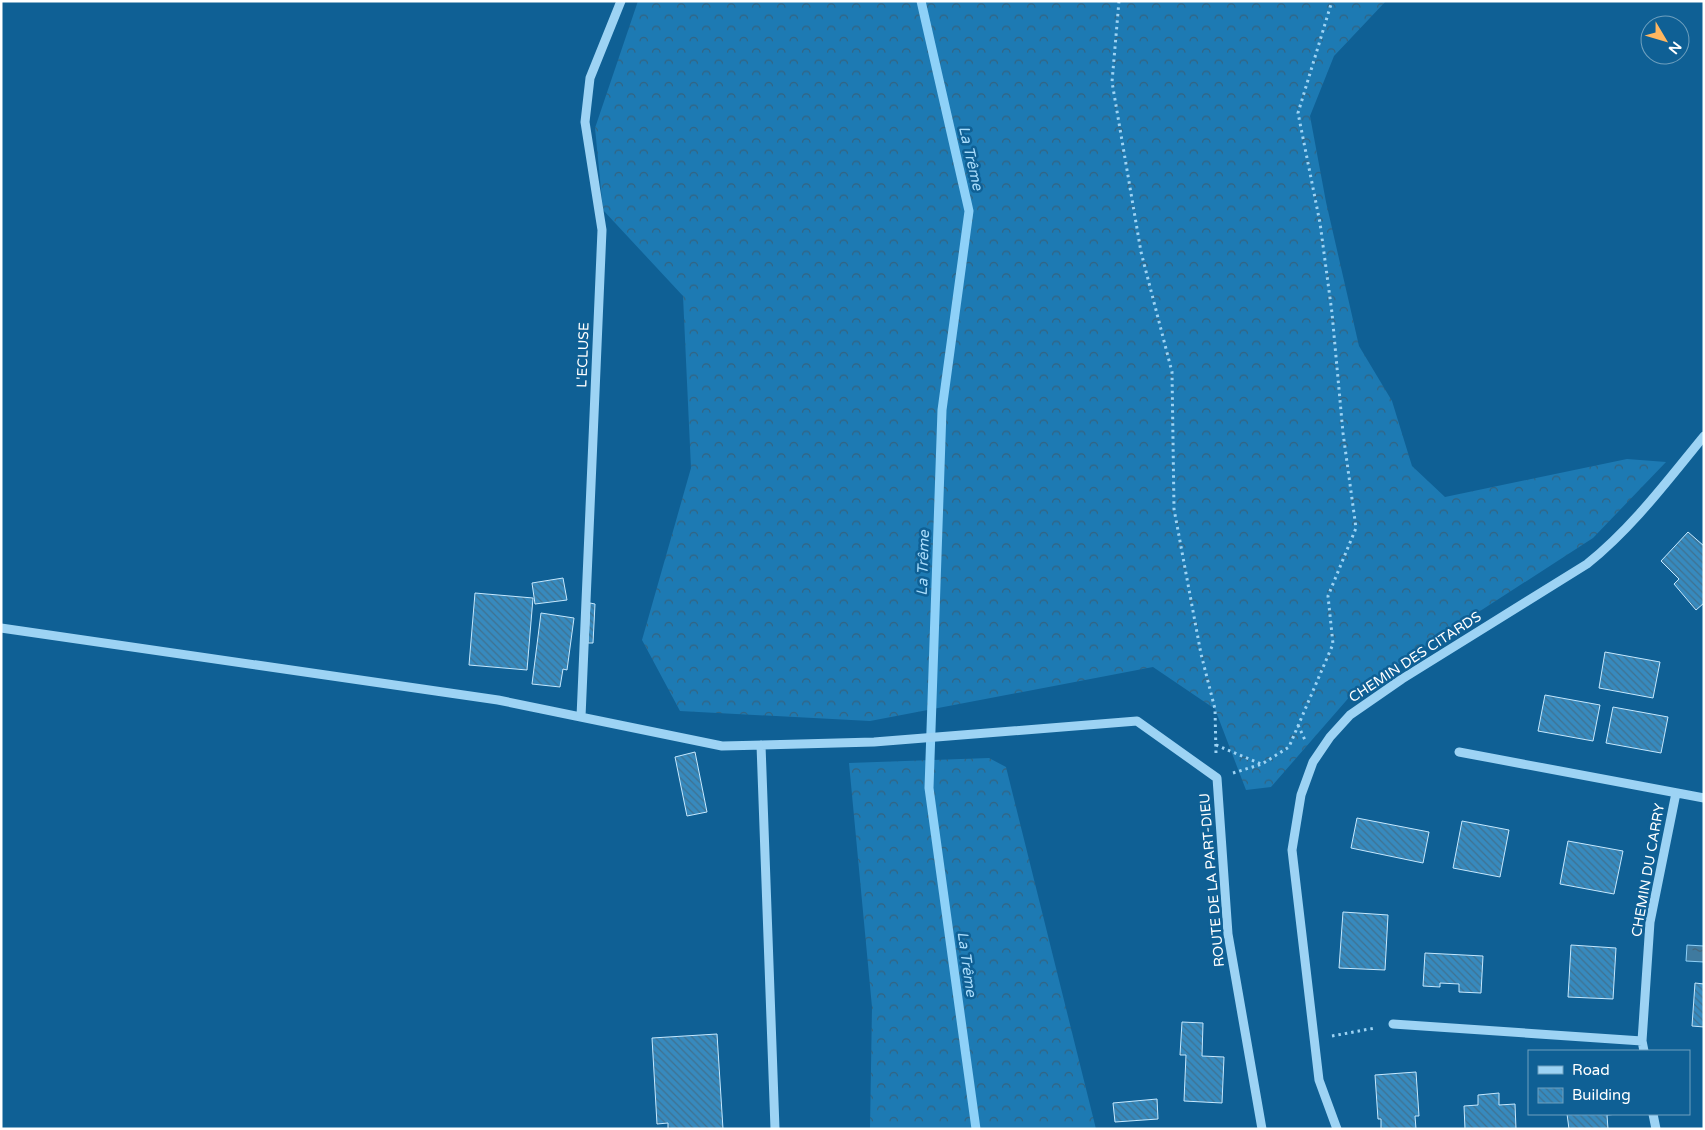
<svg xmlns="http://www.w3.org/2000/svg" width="1705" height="1130" font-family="'Varela Round',sans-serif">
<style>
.forest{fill:url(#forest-crowns)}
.water{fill:url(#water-ripples);stroke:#8ed1f8}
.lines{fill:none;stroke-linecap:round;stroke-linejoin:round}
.stream{stroke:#8ed1f8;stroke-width:9}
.building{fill:url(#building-back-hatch);stroke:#c5e8fe}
.path{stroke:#9dd3f4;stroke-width:3;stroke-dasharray:2.5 4;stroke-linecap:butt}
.minor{stroke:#9dd3f4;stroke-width:9}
.labels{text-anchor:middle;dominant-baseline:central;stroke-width:5;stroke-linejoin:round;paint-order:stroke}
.street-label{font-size:14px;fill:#fff;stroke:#0f6095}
.water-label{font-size:15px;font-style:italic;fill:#a9dcfb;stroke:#0f6095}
</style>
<defs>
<pattern id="forest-crowns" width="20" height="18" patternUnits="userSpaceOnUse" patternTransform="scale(1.25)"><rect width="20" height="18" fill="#1d7ab3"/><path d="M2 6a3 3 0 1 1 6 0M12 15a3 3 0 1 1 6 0" fill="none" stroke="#346380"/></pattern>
<pattern id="water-ripples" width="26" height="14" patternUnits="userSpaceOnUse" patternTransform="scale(1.25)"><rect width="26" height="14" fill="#3f7a9f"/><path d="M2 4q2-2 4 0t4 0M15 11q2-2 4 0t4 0" fill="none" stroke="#466376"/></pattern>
<pattern id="building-back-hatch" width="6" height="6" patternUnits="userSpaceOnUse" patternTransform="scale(1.25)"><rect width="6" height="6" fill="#378abe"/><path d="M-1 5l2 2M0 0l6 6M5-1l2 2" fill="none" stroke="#3f7190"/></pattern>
</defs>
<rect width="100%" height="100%" fill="#0f6095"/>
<path class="forest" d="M638,1H1386L1334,56L1310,116L1326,202L1359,346L1392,401L1412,466L1445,497L1627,459L1666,462L1593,538L1352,694L1271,787L1246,790L1215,709L1153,667L870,721L680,711L642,640L691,468L683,296L603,210L595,128Z
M989,758L1006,767L1096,1129H870L872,1007L849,763Z"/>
<path class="water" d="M1687,945L1704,946V962L1686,961Z"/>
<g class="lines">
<path class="stream" d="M921,1L969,211L942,410L929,788L976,1129"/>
</g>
<path class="building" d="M1688,532L1704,546V603L1696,610L1674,584L1679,579L1661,561Z
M563,578L567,600L535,604L532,583Z
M475,593L533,598L527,670L469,665Z
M590,603L595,604L593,643H588Z
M541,613L574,618L567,670L563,669L560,687L532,684Z
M1605,652L1660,662L1653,698L1599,688Z
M1545,695L1600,705L1593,741L1538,731Z
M1613,707L1668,717L1661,753L1606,743Z
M695,752L707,812L687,816L675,757Z
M1357,818L1429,832L1423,863L1351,848Z
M1462,821L1509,830L1500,877L1453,868Z
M1568,841L1623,851L1614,894L1560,884Z
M1343,912L1388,915L1385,970L1339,968Z
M1571,945L1616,948L1613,999L1568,997Z
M1425,953L1483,956L1481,993L1459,992V984L1440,983V987L1423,986Z
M1695,983L1704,984V1027L1692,1026Z
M1182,1022L1203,1023L1202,1056L1224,1057L1222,1103L1184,1101L1186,1055H1180Z
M717,1034L723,1129H668V1123L657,1124L652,1038Z
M1416,1072L1419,1116H1415L1416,1129H1381V1119H1378L1375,1075Z
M1499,1093V1105L1515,1104L1516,1129H1465L1464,1106L1478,1105V1095Z
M1157,1099L1158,1119L1115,1122L1113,1103Z
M1567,1114H1618L1607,1115L1608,1129H1569Z"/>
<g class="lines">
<path class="path" d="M1119,1L1112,82L1141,252L1172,372L1174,509L1201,654L1215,709L1216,754
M1298,725L1305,740
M1216,745L1261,764
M1233,773L1262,764L1289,747L1333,644L1328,596L1356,528L1343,433L1332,313L1320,223L1298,113L1332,1
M1332,1036L1375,1028"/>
<path class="minor" d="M1,628L498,700L722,746L874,742L1137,721L1217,778L1228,934L1262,1129
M581,717L602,230L585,122L590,78L621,1
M761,745L775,1129
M1459,752L1704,798
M1393,1024L1642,1041L1644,1051
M1642,1041L1650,922L1676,793
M1653,1114L1656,1129
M1337,1129L1319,1080L1292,850L1301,795L1313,762L1330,737L1350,715L1402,679L1587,564C1633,527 1667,481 1704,436"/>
</g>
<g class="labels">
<g class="street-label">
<text transform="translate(583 355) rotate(-88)">L'ECLUSE</text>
<text transform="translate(1415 657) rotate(-33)">CHEMIN DES CITARDS</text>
<text transform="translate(1648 870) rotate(-80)">CHEMIN DU CARRY</text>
<text transform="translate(1212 880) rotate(-95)">ROUTE DE LA PART-DIEU</text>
</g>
<g class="water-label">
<text transform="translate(971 158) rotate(77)">La Trême</text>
<text transform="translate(923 563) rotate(-88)">La Trême</text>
<text transform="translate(967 964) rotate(82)">La Trême</text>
</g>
</g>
<rect width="1705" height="1130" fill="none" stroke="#ffffff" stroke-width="5"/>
<rect x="1528" y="1050" width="162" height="65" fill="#0f6095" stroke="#6fa0bf"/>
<rect x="1538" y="1066" width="25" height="8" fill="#9dd3f4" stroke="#6fa0bf"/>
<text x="1572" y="1075" font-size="15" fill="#ffffff">Road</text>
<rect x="1538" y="1088" width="25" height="15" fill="url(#building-back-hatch)" stroke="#6fa0bf"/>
<text x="1572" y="1100" font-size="15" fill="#ffffff">Building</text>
<g transform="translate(1665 40) rotate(128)"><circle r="24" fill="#0f6095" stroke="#6fa0bf"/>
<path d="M0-4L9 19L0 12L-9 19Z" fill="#ffb660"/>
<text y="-8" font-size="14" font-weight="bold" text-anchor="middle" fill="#ffffff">N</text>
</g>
</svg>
